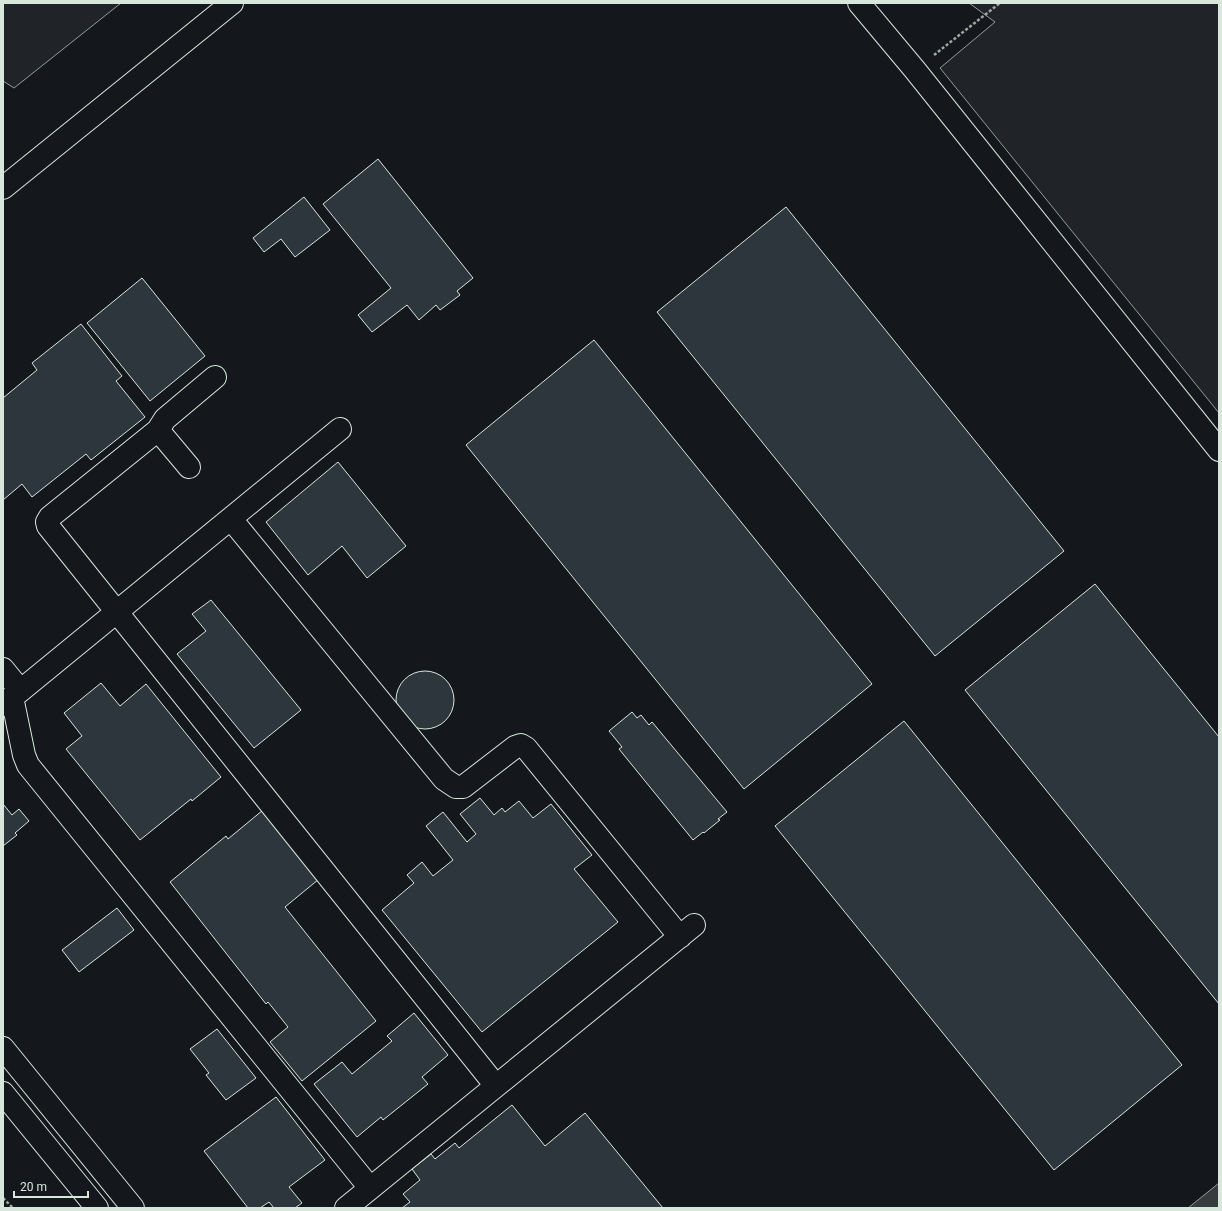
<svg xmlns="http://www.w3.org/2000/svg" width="1222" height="1211" font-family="Roboto,sans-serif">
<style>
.green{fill:#202428;stroke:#939e99}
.water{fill:#363b3e;stroke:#939e99}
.building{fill:#2c363c;stroke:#d8e6dc}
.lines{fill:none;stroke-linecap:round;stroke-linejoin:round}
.minor-casing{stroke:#d8e6dc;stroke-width:24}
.path{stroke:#9da8a2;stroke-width:2.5;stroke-dasharray:3 2;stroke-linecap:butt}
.minor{stroke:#14181c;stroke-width:22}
</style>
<rect width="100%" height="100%" fill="#14181c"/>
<path class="green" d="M3,3H121L14,88L3,81Z
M969,3H1219V413L940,68L995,22Z"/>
<path class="water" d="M1219,1183V1208H1188Z"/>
<path class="building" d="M378,159L473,278L457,291L460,295L440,310L436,305L419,320L407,305L372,332L358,315L391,288L323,204Z
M304,197L330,230L295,257L281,239L264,252L253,238Z
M786,207L1064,551L935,656L657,312Z
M142,278L205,356L150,401L87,323Z
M81,324L122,376L116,381L145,417L91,460L86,454L32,497L22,484L3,500V398L37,370L32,363Z
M594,340L872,684L744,789L466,445Z
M338,462L406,546L367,578L342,546L308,575L266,522Z
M1095,584L1219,737V1004L965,690Z
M211,600L301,710L254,748L177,654L206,631L192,614Z
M396 700a29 29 0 1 1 58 0a29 29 0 1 1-58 0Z
M101,683L120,706L146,684L221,777L192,801L191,799L140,840L66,749L82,736L64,713Z
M632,712L637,718L641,715L649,725L652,722L727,812L718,819L720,820L704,833L703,832L693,840L619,749L622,747L609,731Z
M904,721L1182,1065L1054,1170L775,826Z
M480,798L494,815L502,808L505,812L519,801L533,818L551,804L592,855L574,869L618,922L482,1032L382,910L414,883L407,875L422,862L433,876L453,860L426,826L443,812L467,842L476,834L460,814Z
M3,804L12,815L19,809L29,821L15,833L17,835L3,846Z
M263,810L319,879L285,907L376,1021L302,1081L270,1042L288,1027L268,1002L266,1004L170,882L226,836L228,839Z
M117,908L134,930L79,972L62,950Z
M414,1013L448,1055L422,1077L428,1084L383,1120L381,1117L357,1137L314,1084L342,1062L352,1074L392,1041L387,1036Z
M217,1029L256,1078L226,1100L206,1075L209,1073L190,1049Z
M276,1097L325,1160L289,1187L302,1203L295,1208H274L269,1202L260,1208H248L204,1151Z
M512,1105L545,1146L585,1113L663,1208H402L410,1202L403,1194L420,1180L412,1169L431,1154L435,1159L455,1143L459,1148Z"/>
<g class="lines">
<g class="minor-casing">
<path id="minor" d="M859,3L915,70L1219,450
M3,188L232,3
M215,377L165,419L158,430L50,517L47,522L48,526L496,1086
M158,430L189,467
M231,519L444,779L456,787H463L515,747L521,745L526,748L680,937
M3,669L20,690
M12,697L24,755L28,765L370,1188
M3,705L340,429
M3,1048L133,1208
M3,1093L97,1208
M346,1208L694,925"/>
</g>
<path class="path" d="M934,55L1000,3
M3,1198L13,1208"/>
<use href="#minor" class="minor"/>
</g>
<rect width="1222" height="1211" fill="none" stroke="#d8e6dc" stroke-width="8"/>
<path d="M14 1191v6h74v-6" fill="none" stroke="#d8e6dc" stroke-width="2"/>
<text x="20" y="1191" font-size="12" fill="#d8e6dc" stroke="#14181c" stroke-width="3" paint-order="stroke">20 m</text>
</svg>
